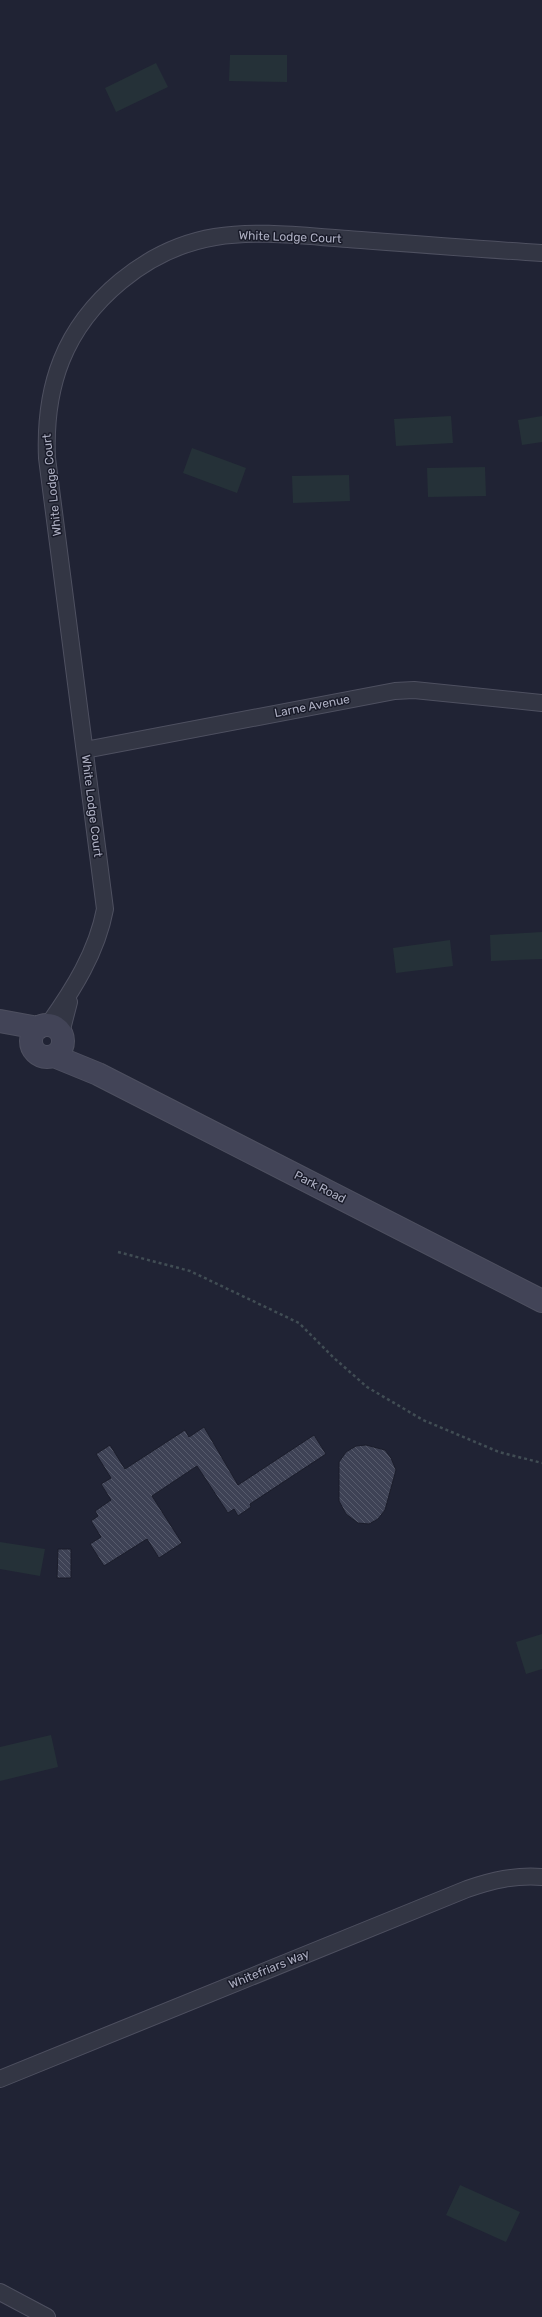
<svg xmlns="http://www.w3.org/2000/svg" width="542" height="2317" font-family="Rubik,sans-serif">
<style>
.green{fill:#253138}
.building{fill:url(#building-back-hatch);stroke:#1b1d2b}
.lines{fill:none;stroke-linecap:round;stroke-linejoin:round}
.street-casing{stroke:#4e5060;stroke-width:18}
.secondary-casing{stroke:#4e5060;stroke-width:24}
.path{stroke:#414d54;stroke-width:2.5;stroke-dasharray:3 3;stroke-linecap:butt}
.street{stroke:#333644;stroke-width:16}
.secondary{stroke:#424457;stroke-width:22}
.labels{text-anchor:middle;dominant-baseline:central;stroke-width:3;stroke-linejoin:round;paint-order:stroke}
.street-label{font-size:12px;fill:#adafc2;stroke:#191b29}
</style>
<defs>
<pattern id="building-back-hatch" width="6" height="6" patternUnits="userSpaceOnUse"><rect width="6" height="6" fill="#3e4255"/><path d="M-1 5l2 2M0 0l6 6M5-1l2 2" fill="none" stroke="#575b6c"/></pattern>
</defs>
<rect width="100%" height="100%" fill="#202334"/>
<path class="green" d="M230,55H287V82L229,81Z
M156,63L168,87L116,112L105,88Z
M451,416L453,443L396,446L394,419Z
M542,416V442L522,445L518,420Z
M192,448L246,468L237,493L183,473Z
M485,467L486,496L428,497L427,468Z
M349,475L350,501L293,503L292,476Z
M542,932V959L491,961L490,935Z
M450,940L453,966L396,973L393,948Z
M0,1542L45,1549L40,1576L0,1569Z
M542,1634V1669L526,1674L516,1642Z
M51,1735L58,1767L0,1781V1747Z
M460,2185L520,2212L506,2242L446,2215Z"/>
<path class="building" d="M204,1427L238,1485L314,1435L326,1454L250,1504L251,1507L238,1516L234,1509L228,1513L197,1466L152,1496L182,1543L159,1558L147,1539L104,1566L90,1544L101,1537L91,1521L98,1516L95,1511L111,1500L101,1484L111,1478L96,1454L110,1445L125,1469L185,1430L189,1437Z
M366,1445L385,1450L391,1458L396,1470L385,1510L378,1519L369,1524L358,1523L346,1514L339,1501V1462L346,1452L356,1446Z
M58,1549H71V1578H57Z"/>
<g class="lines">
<g class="street-casing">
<path id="street" d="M85,750L395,691L414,690L542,703
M48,1025C73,990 97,952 105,909L47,458C44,386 64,328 121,281C149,258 179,243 215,237C258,230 304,236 348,239C413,244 477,249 542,253
M61,1033L69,1002
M0,2079L467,1889C493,1880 515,1875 542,1877
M0,2292L47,2317"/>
</g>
<g class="secondary-casing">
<path id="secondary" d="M0,1021L38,1028
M31 1041a16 16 0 1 1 32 0a16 16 0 1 1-32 0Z
M54,1056L98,1074L542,1301"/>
</g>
<path class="path" d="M118,1252L190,1271L299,1323L334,1358L367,1387L423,1420L499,1452L542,1463"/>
<use href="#street" class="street"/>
<use href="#secondary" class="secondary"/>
</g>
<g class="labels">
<g class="street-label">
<text transform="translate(290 237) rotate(2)">White Lodge Court</text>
<text transform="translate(52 485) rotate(-96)">White Lodge Court</text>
<text transform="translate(312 706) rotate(-11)">Larne Avenue</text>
<text transform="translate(92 806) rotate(83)">White Lodge Court</text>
<text transform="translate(320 1187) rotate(27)">Park Road</text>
<text transform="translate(269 1969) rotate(-22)">Whitefriars Way</text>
</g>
</g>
</svg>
